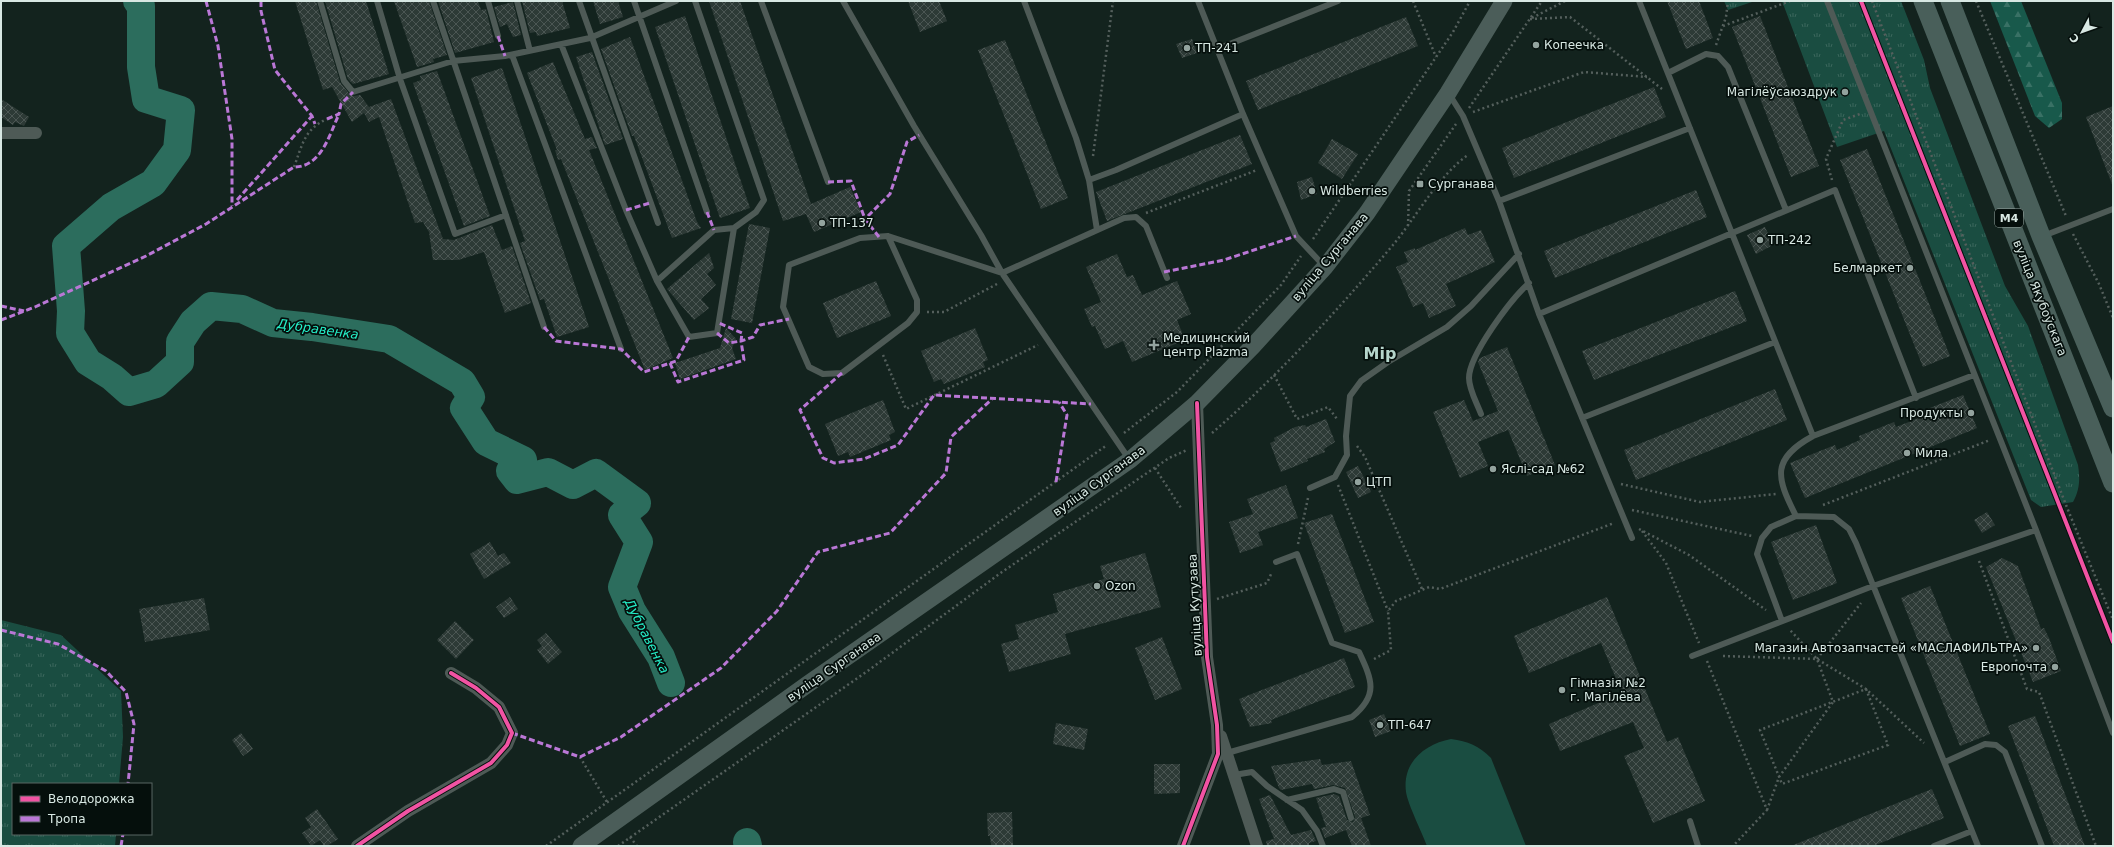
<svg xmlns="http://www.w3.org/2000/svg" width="2114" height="847" font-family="'DejaVu Sans',sans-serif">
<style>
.forest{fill:url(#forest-firs)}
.park{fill:url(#park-tufts)}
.garden{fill:#1a4d41}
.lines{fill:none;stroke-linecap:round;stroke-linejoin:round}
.river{stroke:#2c6d5d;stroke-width:28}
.building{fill:url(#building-cross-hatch)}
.path{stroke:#545f5c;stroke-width:2.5;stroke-dasharray:2 3;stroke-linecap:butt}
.service{stroke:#4e5a56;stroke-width:6}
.minor{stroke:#4e5a56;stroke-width:12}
.secondary{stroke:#4b5d59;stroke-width:17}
.primary{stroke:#495f5a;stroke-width:19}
.quiet{stroke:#ba77d6;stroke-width:3;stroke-dasharray:6 3;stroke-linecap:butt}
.cycleway-casing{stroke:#050f0c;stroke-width:6}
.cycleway{stroke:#f153a3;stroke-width:4}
.poi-dot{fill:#93a39e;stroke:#050f0c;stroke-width:1.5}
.labels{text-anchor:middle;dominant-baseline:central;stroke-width:3.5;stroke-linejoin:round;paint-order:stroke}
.shield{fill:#050f0c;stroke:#99a7a2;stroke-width:1}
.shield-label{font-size:11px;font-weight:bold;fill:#d8e8e3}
.poi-label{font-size:12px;fill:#d8e8e3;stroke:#050f0c;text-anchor:start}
.street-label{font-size:12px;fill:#d8e8e3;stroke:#050f0c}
.water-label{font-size:13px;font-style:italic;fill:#25edc7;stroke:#050f0c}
.district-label{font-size:16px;font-weight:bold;fill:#b5d5cb;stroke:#050f0c}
</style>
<defs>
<pattern id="forest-firs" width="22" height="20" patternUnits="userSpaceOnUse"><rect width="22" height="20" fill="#18594b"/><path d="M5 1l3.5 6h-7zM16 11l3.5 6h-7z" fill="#397165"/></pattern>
<pattern id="park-tufts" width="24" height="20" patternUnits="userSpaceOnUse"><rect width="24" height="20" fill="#1a4d41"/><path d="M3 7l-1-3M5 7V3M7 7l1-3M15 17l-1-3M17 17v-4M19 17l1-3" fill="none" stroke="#3b675c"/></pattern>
<pattern id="building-cross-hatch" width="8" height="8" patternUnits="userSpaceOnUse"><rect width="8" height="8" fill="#2d3a36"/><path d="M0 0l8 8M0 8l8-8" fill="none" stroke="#4b5653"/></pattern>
</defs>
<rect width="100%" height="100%" fill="#13231e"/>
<path class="forest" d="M1990,1H2021L2062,103V119L2049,128L2035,116Z"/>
<path class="park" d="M1724,1H1755L1728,10Z
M1782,1H1901L1924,60L1930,88L2005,286L2028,326L2078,465C2080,479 2080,489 2073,502L2041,507L2031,500L1884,131L1837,147Z
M1,620L61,635L121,691L123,737L119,784H13V834H116L115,846H1Z"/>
<path class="garden" d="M1451,739C1468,741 1479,746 1491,758L1526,846H1427C1422,832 1408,805 1406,792C1402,762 1425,744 1451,739Z"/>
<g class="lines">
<path class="river" d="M137,1L141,6V67L146,99L181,110L177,150L153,183L111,207L66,246L71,311L70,333L88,362L112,377L129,392L156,384L180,362V342L193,322L211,306L242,309L273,323L312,327L389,339L462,382L471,397L464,408L486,442L523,460L510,471L517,480L548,472L573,485L596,473L637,503L622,515L639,542L622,587L632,611L661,657L671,683
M747,842L748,846"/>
</g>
<path class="building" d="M295,1H316L340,82L350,95L354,96L360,95L369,107L391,99L443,239L454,240L492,225L502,250L512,246L531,303L505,313L484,252L458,260H433L429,232L423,222L415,223L379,117L369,122L364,113L352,122L332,87L323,90Z
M325,1H366L389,74L353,84L348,79Z
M394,1H429L447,55L433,59L434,62L417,67Z
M438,1H478L481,10L486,9L494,42L455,53Z
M522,1H562L570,28L537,36L536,32L530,33Z
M593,1H618L623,17L600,24Z
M709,1H740L811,204L850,187L861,212L814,232L806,214L783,221Z
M908,1H939L947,21L920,32Z
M1667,1H1699L1713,38L1686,49Z
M513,2L521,35L513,37L507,24L500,27L494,7Z
M685,16L750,208L720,218L655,27Z
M1760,16L1819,166L1791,177L1732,27Z
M1406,17L1418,46L1258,110L1246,81Z
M630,37L697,222L701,228L672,238L634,136H632L601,49Z
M1192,39L1197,53L1182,58L1176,44Z
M1005,40L1068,198L1041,209L978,50Z
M592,52L623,139L605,145L576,57Z
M553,62L585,139L592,137L597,148L589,150L673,358L645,370L561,159L558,160L555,150H557L527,73Z
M502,68L589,327L557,337L544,299L540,300L520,243L525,241L471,78Z
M437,71L490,216L464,226L413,83L421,80L420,76Z
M1654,87L1666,117L1514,178L1502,148Z
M1,99L29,117L24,126L15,122L13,125L1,117Z
M2113,106V184H2112L2086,117Z
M1240,135L1252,164L1107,221L1096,192Z
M1332,139L1358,154L1342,179L1318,163Z
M1867,149L1950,356L1923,367L1840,160Z
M1312,177L1317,194L1301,200L1297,182Z
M1696,190L1707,217L1555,278L1544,251Z
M749,224L770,228L752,323L731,319Z
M1765,227L1773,245L1756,254L1747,235Z
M1465,228L1468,235L1481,230L1495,262L1446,284L1456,306L1429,318L1423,303L1413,307L1396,267L1408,262L1404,252L1415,248V250Z
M709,253L714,268L707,274L716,285L701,299L709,308L694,320L667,289Z
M1117,254L1127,277L1133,275L1142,295L1177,281L1191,314L1177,320L1185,340L1132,362L1123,341L1105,349L1095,326L1092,327L1084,309L1101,302L1086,267Z
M876,281L891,316L837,338L823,303Z
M1735,291L1747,321L1594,380L1582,351Z
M726,328L736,339L732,348L736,359L680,379L675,363L720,348Z
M975,328L988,360L983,362L985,367L944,384L941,379L934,382L921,351Z
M1507,347L1555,465L1527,476L1508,430L1478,442L1488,466L1460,478L1433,412L1464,400L1473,421L1498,411L1478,362L1480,358Z
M1775,389L1787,420L1636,480L1624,450Z
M1963,395L1977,428L1805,498L1790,463L1835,445L1837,450L1860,440L1859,436L1894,422L1896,427L1919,418L1917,413Z
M883,400L895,432L889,435L891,440L850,457L848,452L838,456L825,424Z
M1326,419L1335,442L1324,449L1325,452L1307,459L1308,461L1281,472L1270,443L1275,441L1274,438L1295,427L1305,425L1306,427Z
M1358,466L1371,492L1358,498L1346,472Z
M1286,485L1298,518L1258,532L1263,545L1240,553L1229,522L1253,514L1247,499Z
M1987,512L1995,525L1982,533L1974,520Z
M1332,514L1374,622L1345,633L1304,523Z
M1816,525L1837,583L1793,600L1771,542Z
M490,542L498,556L504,553L511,563L484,579L470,554Z
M1145,553L1161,607L1065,634L1071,654L1009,672L1001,644L1019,639L1015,625L1058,612L1053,594L1104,579L1100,566Z
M2002,558L2018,566L2041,629L2044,628L2049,638L2061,671L2033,682L1986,567Z
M1930,586L1990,734L1960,746L1901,598Z
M510,597L518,609L504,618L496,607Z
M1607,597L1667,742L1678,737L1705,801L1653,823L1624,756L1644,748L1633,722L1560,751L1549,724L1622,693L1601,643L1529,673L1514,636Z
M204,598L210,630L145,642L139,609Z
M455,621L474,640L456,659L437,640Z
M546,633L562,652L548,664L537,650L542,646L537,640Z
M1162,637L1182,689L1155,700L1135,648Z
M1344,658L1355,687L1271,720L1272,723L1250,727L1239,699Z
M1384,714L1391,731L1375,737L1369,720Z
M2035,716L2085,846H2054L2008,726Z
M1056,723L1088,729L1084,750L1053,744Z
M241,733L253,749L243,756L232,740Z
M1320,759L1322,765L1351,761L1370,815L1361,818L1371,846H1352L1346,830L1325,838L1321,828L1326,827L1316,798L1334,794L1339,796L1347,820L1353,822L1355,817L1345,788L1333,785L1314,789L1312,784L1281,790L1279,788L1271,766Z
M1154,764H1180V793L1154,794Z
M1932,789L1944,818L1873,846H1791Z
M1270,795L1291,835L1311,830L1316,841L1309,843V846H1267L1266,841L1274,839L1259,799Z
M317,809L338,839L327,846H324L320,840L311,846L302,833L311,827L305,818Z
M1012,812L1013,846L991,845L990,836H988L987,813Z"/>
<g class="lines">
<path class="path" d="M1413,1L1436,57
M1872,1L2066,505L2113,620
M1976,1L2066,216
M1532,18L1565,1
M1530,19L1570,17L1662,89
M1723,26L1790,1
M1716,45L1726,17L1728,1
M1469,108L1542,1
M1473,112L1584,72L1647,77
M1093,156L1113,1
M294,167C302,146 304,129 327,119
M1832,180L1826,159L1843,120L1860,114
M1146,213L1257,170
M1408,226L1409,191L1456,124
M2073,234L2099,284L2113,318
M1313,239L1453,32L1470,1
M927,312H944L997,284
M883,355L906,409L1038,345
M1274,375L1297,419L1328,407L1337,419
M1124,433L1177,392L1281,285L1301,256
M1212,433C1278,376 1336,312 1393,245C1416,217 1439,175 1468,155
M1357,446L1365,457L1422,589
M1155,468L1181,508
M1621,484L1700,502L1776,494
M1338,485L1388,611
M1823,505L1990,440
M1632,510L1752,536
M1639,529L1689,555L1766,610
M1642,531L1666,563L1699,643
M1298,544L1308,498
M1979,561L2027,689L2039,692L2096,846
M1217,599L1267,583L1272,572
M1723,656L1817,659L1866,689L1924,743
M1374,659L1391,650L1388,611L1396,601L1429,587L1440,589L1614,523
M1817,659L1861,603
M1707,661L1767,810L1733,846
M1866,689L1888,745L1782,784L1760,730Z
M580,757L607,802
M1767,810L1779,777L1833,702L1817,659L1790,630
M630,837L637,846
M546,846L1107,445
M618,846L869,670L1002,572L1169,458L1187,450"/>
<path class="service" d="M320,1L344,81L353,92L453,61L505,56L590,38L676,1
M377,1L400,79L455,234L506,215
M433,1L544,327
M488,1L498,36
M517,1L530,51
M579,1L658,223
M634,1L707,212
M761,1L828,182
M843,1L914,126L981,235L1002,273L1129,459
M1024,1L1076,138L1089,180L1116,170L1243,114
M1198,1L1243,114L1296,236L1324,266
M1639,1L1813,436
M1827,1L2036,530L2113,733
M561,44L626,210L657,281L689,337L717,333L734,228L756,212L764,200L695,1
M1217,49L1338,1
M512,55L621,349
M1668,73L1706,54L1718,56L1728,67L1786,210
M1449,94L1463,116L1499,201L1539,314L1632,538
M1089,180L1097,230
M1499,201L1690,128
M888,236L917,300V312L908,323L842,373L823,374L809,367L783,307L789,265L860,238L888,236L1002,273L1124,218L1136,217L1146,226L1167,278
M2043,236L2113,209
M657,281L714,230L734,228
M1539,314L1835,190L1916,398
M1481,414C1477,403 1469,390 1469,378C1469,355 1511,299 1529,283
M1582,418L1775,342
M1310,488L1335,477L1347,455L1346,436L1350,396L1361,381L1388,362L1447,327L1471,306L1519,254
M1796,516C1776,477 1771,459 1813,436L1974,375
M1782,621L1757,554L1762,538L1771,527L1796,516L1834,517L1849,529L1856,543L1978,846
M1692,656L1873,586L2036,530
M1227,753L1352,717C1379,695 1372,680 1359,652L1332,643L1297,554L1276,562
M1945,762L1985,744L1996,745L2005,752L2042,846
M1234,775L1252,772L1267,786L1302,810L1317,831L1323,846
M1287,800L1334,789L1343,792L1351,818
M1690,821L1698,846
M1934,846L1972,831"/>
<path class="minor" d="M1,133H36
M1221,736L1257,846
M357,846L408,811L491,763L507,745L512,733L499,707L476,688L451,673
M1183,846L1218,754L1217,725L1207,657L1197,403"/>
<path class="secondary" d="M581,846L808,684L1130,460L1197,403L1253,346L1325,267L1367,213L1448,93L1504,1"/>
<path class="primary" d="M1923,1L2113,483
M1950,1L2041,236L2113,408"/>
<path class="quiet" d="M206,1L218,46L232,139V206
M261,1V11L275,70L312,116L315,124
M498,36L505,56
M327,119L339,114L341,104L353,92
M828,182L851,181L865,219
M237,200L312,116
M626,210L650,203
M707,212L714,230
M879,237L865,219L890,194L907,142L919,135
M1164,272L1224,260L1296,236
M1,306L24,311
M1,320L35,307L146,256L206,224L294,167C321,167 329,136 339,114
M544,327L556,341L621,349L644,372L676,361L689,337
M717,333L729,343L741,341L742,333L719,323
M670,363L678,382L744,360L741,341L753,337L760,325L789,319
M842,373L800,410L823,458L834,463L864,459L898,445L934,395L1091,404
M1056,482L1067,415L1059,402
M1,630L58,644L106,671L126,692L134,724L128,784
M512,733L580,757L621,737L721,668L777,611L818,552L890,533L946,473L951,437L992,399
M121,846L123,834"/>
<g class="cycleway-casing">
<path id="cycleway" d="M1861,1L2113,642
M357,846L408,811L491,763L507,745L512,733L499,707L476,688L451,673
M1183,846L1218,754L1217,725L1207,657L1197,403"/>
</g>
<use href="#cycleway" class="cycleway"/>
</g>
<g class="poi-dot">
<circle cx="1536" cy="45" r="4"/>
<circle cx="1187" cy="48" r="4"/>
<circle cx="1845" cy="92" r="4"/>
<rect x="1416" y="180" width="8" height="8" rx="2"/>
<circle cx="1312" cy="191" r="4"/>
<circle cx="822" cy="223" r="4"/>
<circle cx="1760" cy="240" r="4"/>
<circle cx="1910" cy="268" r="4"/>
<path d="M1152 339h4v4h4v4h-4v4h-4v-4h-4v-4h4z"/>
<circle cx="1971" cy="413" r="4"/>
<circle cx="1907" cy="453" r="4"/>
<circle cx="1493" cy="469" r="4"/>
<circle cx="1358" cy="482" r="4"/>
<circle cx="1097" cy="586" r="4"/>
<circle cx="2036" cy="648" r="4"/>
<circle cx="2055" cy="667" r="4"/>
<circle cx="1562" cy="690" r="4"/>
<circle cx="1380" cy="725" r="4"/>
</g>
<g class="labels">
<rect class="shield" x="1995" y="209" width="28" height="18" rx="3"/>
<g class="shield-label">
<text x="2009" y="218">М4</text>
</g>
<g class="poi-label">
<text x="1544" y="45">Копеечка</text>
<text x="1195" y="48">ТП-241</text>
<text x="1837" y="92" text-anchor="end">Магілёўсаюздрук</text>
<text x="1428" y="184">Сурганава</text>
<text x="1320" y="191">Wildberries</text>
<text x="830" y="223">ТП-137</text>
<text x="1768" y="240">ТП-242</text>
<text x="1902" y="268" text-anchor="end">Белмаркет</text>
<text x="1163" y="338">Медицинский<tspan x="1163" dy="14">центр Plazma</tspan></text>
<text x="1963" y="413" text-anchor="end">Продукты</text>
<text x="1915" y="453">Мила</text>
<text x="1501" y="469">Яслі-сад №62</text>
<text x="1366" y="482">ЦТП</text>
<text x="1105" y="586">Ozon</text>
<text x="2028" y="648" text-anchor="end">Магазин Автозапчастей «МАСЛАФИЛЬТРА»</text>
<text x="2047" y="667" text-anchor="end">Европочта</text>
<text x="1570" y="683">Гімназія №2<tspan x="1570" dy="14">г. Магілёва</tspan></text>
<text x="1388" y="725">ТП-647</text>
</g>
<g class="street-label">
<text transform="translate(1330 257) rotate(-50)">вуліца Сурганава</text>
<text transform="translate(2040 298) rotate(68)">вуліца Якубоўскага</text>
<text transform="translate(1099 481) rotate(-36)">вуліца Сурганава</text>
<text transform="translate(1195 605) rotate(-93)">вуліца Кутузава</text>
<text transform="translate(834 667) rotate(-35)">вуліца Сурганава</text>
</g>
<g class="water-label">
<text transform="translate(318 329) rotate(8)">Дубравенка</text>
<text transform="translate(647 636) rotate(63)">Дубравенка</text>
</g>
<g class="district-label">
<text x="1380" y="353">Мір</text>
</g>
</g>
<rect width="2114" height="847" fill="none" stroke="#d8e8e3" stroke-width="4"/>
<rect x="12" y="783" width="140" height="52" fill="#050f0c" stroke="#596662"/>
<rect x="20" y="796" width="20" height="6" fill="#f153a3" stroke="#596662"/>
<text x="48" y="803" font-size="12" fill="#d8e8e3">Велодорожка</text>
<rect x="20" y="816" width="20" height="6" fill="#ba77d6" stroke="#596662"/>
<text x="48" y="823" font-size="12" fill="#d8e8e3">Тропа</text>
<g transform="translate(2082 32) rotate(229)" stroke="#050f0c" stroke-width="3" paint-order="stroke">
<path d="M0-3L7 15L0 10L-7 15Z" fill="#d8e8e3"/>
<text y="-6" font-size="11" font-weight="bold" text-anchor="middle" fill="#d8e8e3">С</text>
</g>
</svg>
